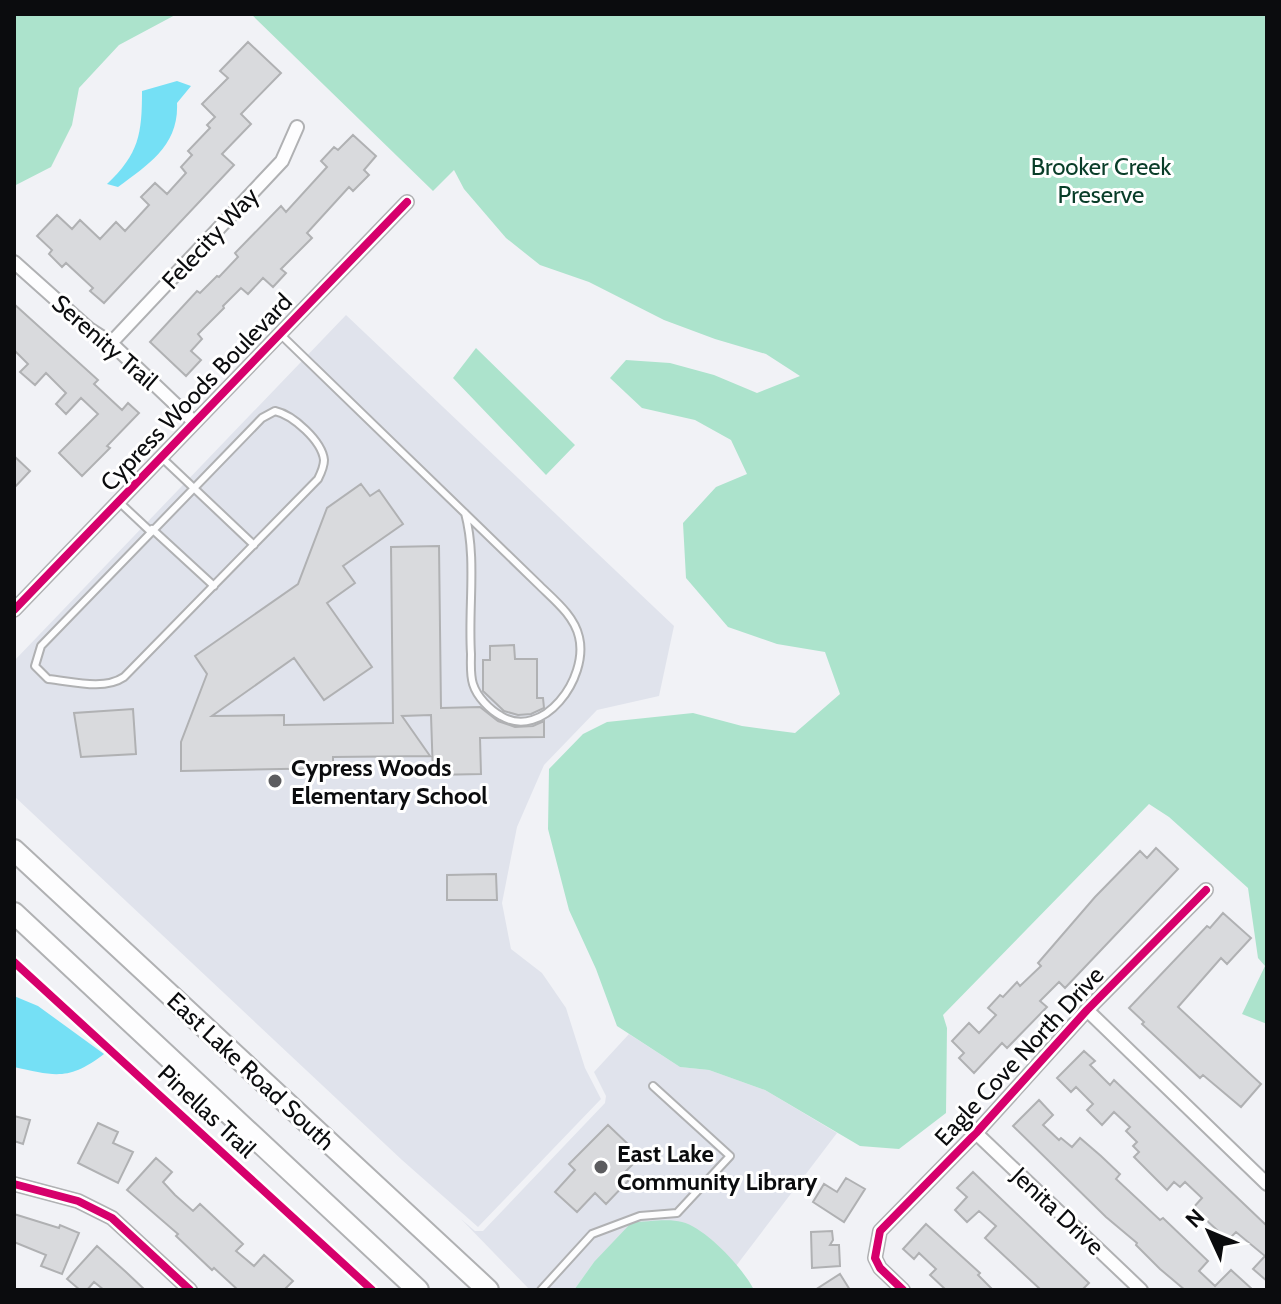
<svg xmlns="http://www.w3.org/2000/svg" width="1281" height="1304" font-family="Cabin,sans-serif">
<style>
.built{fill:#e0e3ec}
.green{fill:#ace3cc}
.water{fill:#75e0f5}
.building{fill:#d9dadd;stroke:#b0b1b3;stroke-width:2}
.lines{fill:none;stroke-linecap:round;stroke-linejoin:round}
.lane-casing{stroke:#b0b1b3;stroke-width:10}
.street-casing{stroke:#b0b1b3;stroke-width:16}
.primary-casing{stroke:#b0b1b3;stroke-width:24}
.lane{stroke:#fdfdfe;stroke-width:6}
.street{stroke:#fdfdfe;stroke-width:12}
.primary{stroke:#fdfdfe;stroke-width:20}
.cycleway-casing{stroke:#fff;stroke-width:13}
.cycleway{stroke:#d6006c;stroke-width:8}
.poi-dot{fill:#5c5c5f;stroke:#fff;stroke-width:3}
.labels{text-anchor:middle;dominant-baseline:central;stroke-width:6;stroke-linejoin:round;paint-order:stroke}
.park-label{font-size:24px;fill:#093d29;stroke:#fff}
.street-label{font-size:24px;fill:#0b0c0e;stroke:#fff}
.poi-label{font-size:24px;font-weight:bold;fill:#0b0c0e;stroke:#fff;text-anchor:start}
</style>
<rect width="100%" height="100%" fill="#f1f2f6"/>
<path class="built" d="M346,315L674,626L659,696L597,710L544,765L517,827L502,903L511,949L542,973L566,1008L585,1068L601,1099L478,1227L402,1160L14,796V661Z
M629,1034L680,1067L709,1070L765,1090L837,1133L736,1266L712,1240L594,1262L574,1290H530L461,1219L475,1231H483L605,1103L606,1096L594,1072Z"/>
<path class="green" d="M14,14H177L119,45L79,88L72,125L51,167L14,186Z
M251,14H1267V1024L1242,1014L1265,966L1258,958L1248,888L1169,817L1149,804L943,1015L947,1028L946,1113L899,1149L860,1146L765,1090L709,1070L680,1067L617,1026L596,969L569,910L548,829L549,769L583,734L607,722L693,713L742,726L795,733L840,694L825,652L777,644L728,627L686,578L683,523L716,487L747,474L731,440L695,420L642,408L610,378L626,360L670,363L714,375L757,393L800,376L766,354L715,339L664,320L589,282L540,265L506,238L464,189L454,170L433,191Z
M476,348L575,445L546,475L453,378Z
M632,1222C647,1222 668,1218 682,1222C706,1228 743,1268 754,1290H574L594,1262Z"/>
<path class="water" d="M177,81L191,86L177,103C179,145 149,164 118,187L107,184C139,154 142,134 142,91Z
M14,996L38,1006L104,1054C69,1081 55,1076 14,1067Z"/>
<path class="building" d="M248,42L281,73L241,114L251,124L222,154L234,165L104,303L90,291L93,288L66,263L62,267L49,254L52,250L37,236L57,215L72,229L80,220L100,239L116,222L125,231L149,205L141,197L155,183L167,194L186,173L181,167L192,155L188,151L210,128L207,125L215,117L202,104L228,78L220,71Z
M353,135L376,156L364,170L369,175L353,191L349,187L307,233L312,238L281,269L286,273L273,287L263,278L248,294L241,288L223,306L224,308L198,334L202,339L191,351L201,360L186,376L150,342L197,291L200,293L217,276L219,277L238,257L235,253L281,206L286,212L327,167L321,161L334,147L338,150Z
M14,304L98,380L94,384L122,410L128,403L139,413L107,446L110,448L82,476L59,453L98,414L81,398L66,414L56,404L66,393L46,373L35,385L20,372L28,364L14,350Z
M14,456L30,471L14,488Z
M361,484L370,496L379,490L403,524L343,566L355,583L327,603L372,667L324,700L294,658L212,716L284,715V725L393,723L391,547L439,546L441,708L480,707L498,721L515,727L533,726L544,721V737L480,738L481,774L433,775L431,715L402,716L430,756L333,757V768L181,771V742L207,674L195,656L298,584L327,508Z
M514,645L515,659H537V698H543L544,708L531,714L518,715L504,711L483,691V660H490V646Z
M133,709L136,754L81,757L74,713Z
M1156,848L1178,869L1065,988L1059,982L1040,1001L1047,1007L1007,1048L1002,1043L974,1073L959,1058L964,1053L952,1041L969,1023L979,1033L996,1015L988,1008L1000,995L1003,997L1017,982L1020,986L1041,966L1038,963L1095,897L1140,851L1147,858Z
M496,874L497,900H447V875Z
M1223,913L1251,938L1227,964L1221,958L1178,1007L1261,1084L1241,1107L1203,1075L1200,1078L1142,1024L1144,1022L1129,1008L1207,926L1210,928Z
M1084,1051L1095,1061L1090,1065L1110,1085L1114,1080L1267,1226V1281L1253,1269L1265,1256L1236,1232L1228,1240L1193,1208L1202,1198L1185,1182L1180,1187L1174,1182L1167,1190L1134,1157L1139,1152L1133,1146L1137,1142L1126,1131L1130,1127L1114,1112L1102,1125L1087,1110L1093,1104L1076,1087L1071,1092L1057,1078Z
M1039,1100L1053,1115L1043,1125L1059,1140L1061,1138L1072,1147L1080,1138L1101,1156L1120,1174L1116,1179L1160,1220L1163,1218L1208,1261L1199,1271L1215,1286L1231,1270L1253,1290H1185L1160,1269L1136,1245L1137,1243L1106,1217L1013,1126Z
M14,1116L30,1120L23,1144L14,1141Z
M98,1123L118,1132L113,1143L133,1152L118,1183L78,1163Z
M608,1125L632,1148L624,1155L633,1164L623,1174L630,1179L606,1204L595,1193L577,1212L555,1192L575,1170L569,1164Z
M156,1158L172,1172L163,1182L175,1195L193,1211L200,1204L243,1244L236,1251L254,1266L264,1255L293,1281L284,1290H238L214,1268L212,1270L176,1236L178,1234L127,1190Z
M973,1172L1089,1283L1082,1290H1041L985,1238L996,1226L979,1211L967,1222L955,1210L967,1197L957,1188Z
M846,1178L865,1189L844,1222L813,1202L824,1184L837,1192Z
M14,1214L59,1228L60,1225L79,1233L62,1274L41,1266L46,1255L14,1242Z
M926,1224L980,1273L978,1275L993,1290H946L930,1275L936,1269L919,1253L914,1259L903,1249Z
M832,1231L833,1240L830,1245H839L840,1266L812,1268L811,1232Z
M97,1246L126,1272L145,1290H104L94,1282L87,1290H80L67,1279Z
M840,1274L850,1290H815Z"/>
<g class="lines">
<g class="lane-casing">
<path id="lane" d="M280,334L538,584C553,599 574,615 579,637C589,678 543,741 501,716C490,710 477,697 473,684C470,675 471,663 471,654C468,607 477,558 465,513
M275,411C293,415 322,441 324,460C324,467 321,473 318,479L124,677C103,691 71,681 48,679L35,666L41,646L262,418Z
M161,457L254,545
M118,501L150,531
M152,529L214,586
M541,1290L592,1234L640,1216L677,1213L730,1156L653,1086"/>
</g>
<g class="street-casing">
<path id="street" d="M14,262L89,329L111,343L194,422
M111,343L282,161L297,127
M14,610L407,202
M1087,1010L1267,1184
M976,1133L1141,1290
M14,1184L78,1201L112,1218L190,1290
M903,1290L880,1268L875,1258L880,1231L976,1133L1087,1010L1206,890"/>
</g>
<g class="primary-casing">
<path id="primary" d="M14,850L488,1290
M14,913L418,1290"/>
</g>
<use href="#lane" class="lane"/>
<use href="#street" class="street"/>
<use href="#primary" class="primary"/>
<g class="cycleway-casing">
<path id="cycleway" d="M14,610L407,202
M14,962L372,1290
M14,1184L78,1201L112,1218L190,1290
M903,1290L880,1268L875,1258L880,1231L976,1133L1087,1010L1206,890"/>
</g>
<use href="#cycleway" class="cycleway"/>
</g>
<g class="poi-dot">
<circle cx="275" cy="781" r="8"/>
<circle cx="601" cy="1167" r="8"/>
</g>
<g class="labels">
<g class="park-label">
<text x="1101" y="166">Brooker Creek<tspan x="1101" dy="28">Preserve</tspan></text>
</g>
<g class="street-label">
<text transform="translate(210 238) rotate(-47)">Felecity Way</text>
<text transform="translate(105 342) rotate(41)">Serenity Trail</text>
<text transform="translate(196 392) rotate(-46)">Cypress Woods Boulevard</text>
<text transform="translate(1019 1056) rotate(-47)">Eagle Cove North Drive</text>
<text transform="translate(251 1071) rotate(43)">East Lake Road South</text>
<text transform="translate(207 1111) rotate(43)">Pinellas Trail</text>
<text transform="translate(1058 1211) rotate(43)">Jenita Drive</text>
</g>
<g class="poi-label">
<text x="291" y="767">Cypress Woods<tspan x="291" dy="28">Elementary School</tspan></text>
<text x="617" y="1153">East Lake<tspan x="617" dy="28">Community Library</tspan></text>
</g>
</g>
<rect width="1281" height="1304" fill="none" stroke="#0b0c0e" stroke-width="32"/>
<g transform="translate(1209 1232) rotate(314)" stroke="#ffffff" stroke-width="6" paint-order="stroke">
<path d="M0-6L14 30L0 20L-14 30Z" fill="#0b0c0e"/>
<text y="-12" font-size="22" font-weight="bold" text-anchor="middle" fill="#0b0c0e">N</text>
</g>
</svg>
